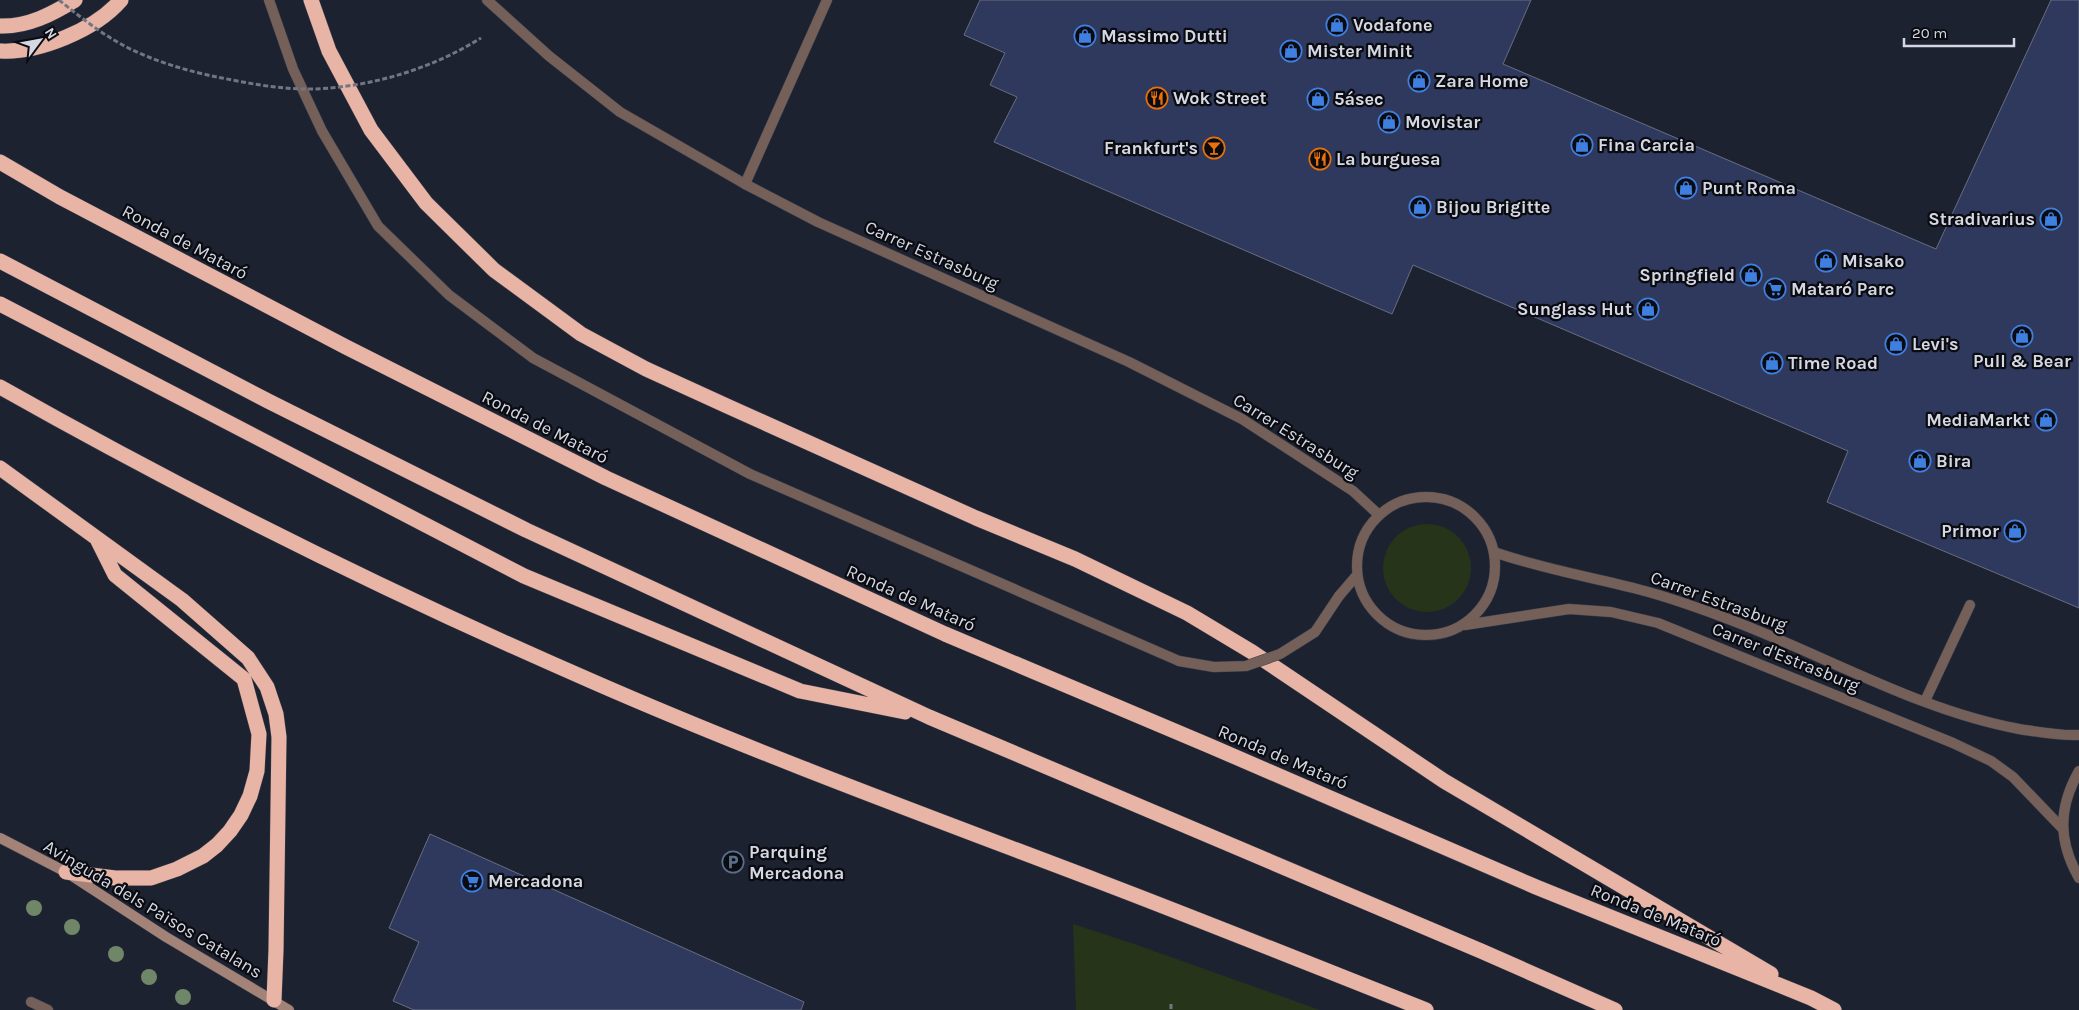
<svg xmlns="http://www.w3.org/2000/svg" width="2079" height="1010" font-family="Karla,sans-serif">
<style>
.green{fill:#26341a}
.building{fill:#2e395d;stroke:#686e80}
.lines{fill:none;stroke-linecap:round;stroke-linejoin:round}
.lane-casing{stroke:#3a3f4d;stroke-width:11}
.street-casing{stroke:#3a3f4d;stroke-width:11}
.secondary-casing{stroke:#3a3f4d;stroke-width:11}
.highway-casing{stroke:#3a3f4d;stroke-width:16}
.path{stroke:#727683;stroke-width:3;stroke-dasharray:5 2.5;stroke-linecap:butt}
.lane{stroke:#746059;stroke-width:10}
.street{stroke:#746059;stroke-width:10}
.secondary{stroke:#a38278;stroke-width:10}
.highway{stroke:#e8b4a5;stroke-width:15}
.street-bridge-casing{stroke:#3a3f4d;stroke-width:11;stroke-linecap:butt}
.path-bridge{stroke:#727683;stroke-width:3;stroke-dasharray:5 2.5;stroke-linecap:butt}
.street-bridge{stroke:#746059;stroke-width:10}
.tree{fill:#708669}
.labels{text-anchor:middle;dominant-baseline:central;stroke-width:4.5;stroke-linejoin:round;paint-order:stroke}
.poi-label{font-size:18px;font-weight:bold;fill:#d5d8e3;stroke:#0a0c12;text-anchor:start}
.street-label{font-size:18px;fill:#d5d8e3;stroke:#0a0c12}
</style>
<rect width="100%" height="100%" fill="#1d2231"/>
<path class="green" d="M1383 568a44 44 0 1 1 88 0a44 44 0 1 1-88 0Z
M1073,924L1134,944L1320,1010H1076Z"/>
<path class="building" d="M980,0H1531L1503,64L1936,249L2051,0H2079V608L1827,502L1848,451L1413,265L1392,314L994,142L1017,97L990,85L1005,53L964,35Z
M430,834L804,1002L801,1010H414L393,1001L419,942L389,928Z"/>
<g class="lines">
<g class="lane-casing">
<path id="lane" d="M745,184L827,0
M1925,701L1970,605
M31,1002L48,1010"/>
</g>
<g class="street-casing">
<path id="street" d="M269,0L293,69L322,131L378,226L449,295L533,358L750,474L1179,661
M487,0L549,56L620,112L745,184L818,222L1129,362L1242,419L1353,491L1379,515
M1357 566a69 69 0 1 1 138 0a69 69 0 1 1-138 0Z
M1494,552C1542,569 1592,577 1641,590C1668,597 1696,607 1723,617C1821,653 1916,710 2019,729C2039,732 2059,736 2079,735
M1339,596L1357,575
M1465,625L1569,609L1611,612L1658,623L1953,743L1991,761L2013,777L2062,828
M2079,771C2058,808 2058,841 2079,878"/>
</g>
<g class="secondary-casing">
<path id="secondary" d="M0,838L66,872L166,937L289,1010"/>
</g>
<g class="highway-casing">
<path id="highway" d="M311,0L329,51L371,130L426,203L494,270L581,334L646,369L727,406L976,518L1075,559L1187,613L1252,652L1444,781L1771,974
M0,26C28,27 52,14 75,0
M0,51C39,53 95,30 121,0
M0,162L60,197L346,347L606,478L945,634L1210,746L1536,887L1811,998L1834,1010
M0,261L268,401L526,530L929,717L1481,951L1615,1010
M0,304L524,576L800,691L905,712
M0,387C193,496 393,595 596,683C761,755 930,817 1098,881C1208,923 1317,967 1426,1010
M0,468L182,600L248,658L267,687L276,714L279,737L276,950L274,1000
M66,872L115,878H151L177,869L203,856L217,845L230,831L241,815L250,796L257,771L259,734L244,679L115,575L98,541"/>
</g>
<path class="path" d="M1171,1004V1010"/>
<use href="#lane" class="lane"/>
<use href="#street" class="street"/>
<use href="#secondary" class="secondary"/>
<use href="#highway" class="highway"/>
<g class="street-bridge-casing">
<path id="street-bridge" d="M1179,661L1214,667L1246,666L1280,654L1315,632L1339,596"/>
</g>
<path class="path-bridge" d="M59,0C79,16 99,32 121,44C149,60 190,72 222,78C252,84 284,90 316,89C374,86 431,69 481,38"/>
<use href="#street-bridge" class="street-bridge"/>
</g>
<g class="tree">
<circle cx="34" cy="908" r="8"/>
<circle cx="72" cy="927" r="8"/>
<circle cx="116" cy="954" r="8"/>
<circle cx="149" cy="977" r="8"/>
<circle cx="183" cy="997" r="8"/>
</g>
<defs>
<g id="shop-ring" transform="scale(1.125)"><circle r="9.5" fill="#0a0c12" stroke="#3f7fe0" stroke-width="1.5"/><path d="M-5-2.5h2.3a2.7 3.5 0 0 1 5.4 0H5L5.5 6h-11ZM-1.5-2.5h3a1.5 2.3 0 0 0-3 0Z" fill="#3f7fe0"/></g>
<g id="restaurant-ring" transform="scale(1.125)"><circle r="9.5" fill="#0a0c12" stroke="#e8710a" stroke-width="1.5"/><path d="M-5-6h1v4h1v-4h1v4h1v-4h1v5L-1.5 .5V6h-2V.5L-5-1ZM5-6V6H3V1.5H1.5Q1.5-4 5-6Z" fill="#e8710a"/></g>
<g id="bar-ring" transform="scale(1.125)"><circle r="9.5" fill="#0a0c12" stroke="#e8710a" stroke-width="1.5"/><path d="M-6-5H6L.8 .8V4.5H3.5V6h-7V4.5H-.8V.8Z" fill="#e8710a"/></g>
<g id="supermarket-ring" transform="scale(1.125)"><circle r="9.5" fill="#0a0c12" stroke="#3f7fe0" stroke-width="1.5"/><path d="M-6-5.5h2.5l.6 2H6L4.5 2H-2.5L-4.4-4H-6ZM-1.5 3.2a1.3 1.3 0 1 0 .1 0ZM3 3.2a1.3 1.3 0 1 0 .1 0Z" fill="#3f7fe0"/></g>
<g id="parking-ring" transform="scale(1.125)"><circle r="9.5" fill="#0a0c12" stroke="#5c6f8a" stroke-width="1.5"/><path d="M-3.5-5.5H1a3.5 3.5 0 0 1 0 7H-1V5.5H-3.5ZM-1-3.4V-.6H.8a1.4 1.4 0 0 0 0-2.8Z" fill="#5c6f8a"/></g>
</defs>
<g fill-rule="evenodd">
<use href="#shop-ring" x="1337" y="25"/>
<use href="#shop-ring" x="1085" y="36"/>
<use href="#shop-ring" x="1291" y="51"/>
<use href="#shop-ring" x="1419" y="81"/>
<use href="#restaurant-ring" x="1157" y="98"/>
<use href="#shop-ring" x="1318" y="99"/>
<use href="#shop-ring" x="1389" y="122"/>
<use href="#shop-ring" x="1582" y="145"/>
<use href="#bar-ring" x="1214" y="148"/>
<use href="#restaurant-ring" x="1320" y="159"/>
<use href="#shop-ring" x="1686" y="188"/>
<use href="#shop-ring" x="1420" y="207"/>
<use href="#shop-ring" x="2051" y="219"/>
<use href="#shop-ring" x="1826" y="261"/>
<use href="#shop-ring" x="1751" y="275"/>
<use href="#supermarket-ring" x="1775" y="289"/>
<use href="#shop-ring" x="1648" y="309"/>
<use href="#shop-ring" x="2022" y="336"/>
<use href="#shop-ring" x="1896" y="344"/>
<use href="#shop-ring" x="1772" y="363"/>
<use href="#shop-ring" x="2046" y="420"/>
<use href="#shop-ring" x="1920" y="461"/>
<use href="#shop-ring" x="2015" y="531"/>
<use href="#parking-ring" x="733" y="862"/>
<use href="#supermarket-ring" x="472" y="881"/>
</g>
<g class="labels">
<g class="poi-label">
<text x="1353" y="25">Vodafone</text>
<text x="1101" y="36">Massimo Dutti</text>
<text x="1307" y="51">Mister Minit</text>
<text x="1435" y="81">Zara Home</text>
<text x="1173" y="98">Wok Street</text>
<text x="1334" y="99">5ásec</text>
<text x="1405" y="122">Movistar</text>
<text x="1598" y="145">Fina Carcia</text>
<text x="1198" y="148" text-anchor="end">Frankfurt's</text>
<text x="1336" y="159">La burguesa</text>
<text x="1702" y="188">Punt Roma</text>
<text x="1436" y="207">Bijou Brigitte</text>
<text x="2035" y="219" text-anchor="end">Stradivarius</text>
<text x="1842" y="261">Misako</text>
<text x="1735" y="275" text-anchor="end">Springfield</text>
<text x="1791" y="289">Mataró Parc</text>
<text x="1632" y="309" text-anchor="end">Sunglass Hut</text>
<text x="1912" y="344">Levi's</text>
<text x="2022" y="361" text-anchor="middle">Pull &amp; Bear</text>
<text x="1788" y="363">Time Road</text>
<text x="2030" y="420" text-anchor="end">MediaMarkt</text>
<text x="1936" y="461">Bira</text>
<text x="1999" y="531" text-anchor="end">Primor</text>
<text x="749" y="852">Parquing<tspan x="749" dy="21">Mercadona</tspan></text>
<text x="488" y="881">Mercadona</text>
</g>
<g class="street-label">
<text transform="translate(185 242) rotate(28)">Ronda de Mataró</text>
<text transform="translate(932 255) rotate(24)">Carrer Estrasburg</text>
<text transform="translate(545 427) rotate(27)">Ronda de Mataró</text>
<text transform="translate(1296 436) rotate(32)">Carrer Estrasburg</text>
<text transform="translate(911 598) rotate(24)">Ronda de Mataró</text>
<text transform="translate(1719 601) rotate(20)">Carrer Estrasburg</text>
<text transform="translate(1786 657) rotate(22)">Carrer d'Estrasburg</text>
<text transform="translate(1283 757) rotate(23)">Ronda de Mataró</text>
<text transform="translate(153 909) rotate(31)">Avinguda dels Països Catalans</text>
<text transform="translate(1656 915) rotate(22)">Ronda de Mataró</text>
</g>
</g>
<g transform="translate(40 40) rotate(58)" stroke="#0a0c12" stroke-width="4" paint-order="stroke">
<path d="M0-4L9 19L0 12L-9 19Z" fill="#d5d8e3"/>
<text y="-8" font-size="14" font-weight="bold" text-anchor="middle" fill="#d5d8e3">N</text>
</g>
<path d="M1904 38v8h110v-8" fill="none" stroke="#d5d8e3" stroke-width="2.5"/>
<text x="1912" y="38" font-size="15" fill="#d5d8e3" stroke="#0a0c12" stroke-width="4" paint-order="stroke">20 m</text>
</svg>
